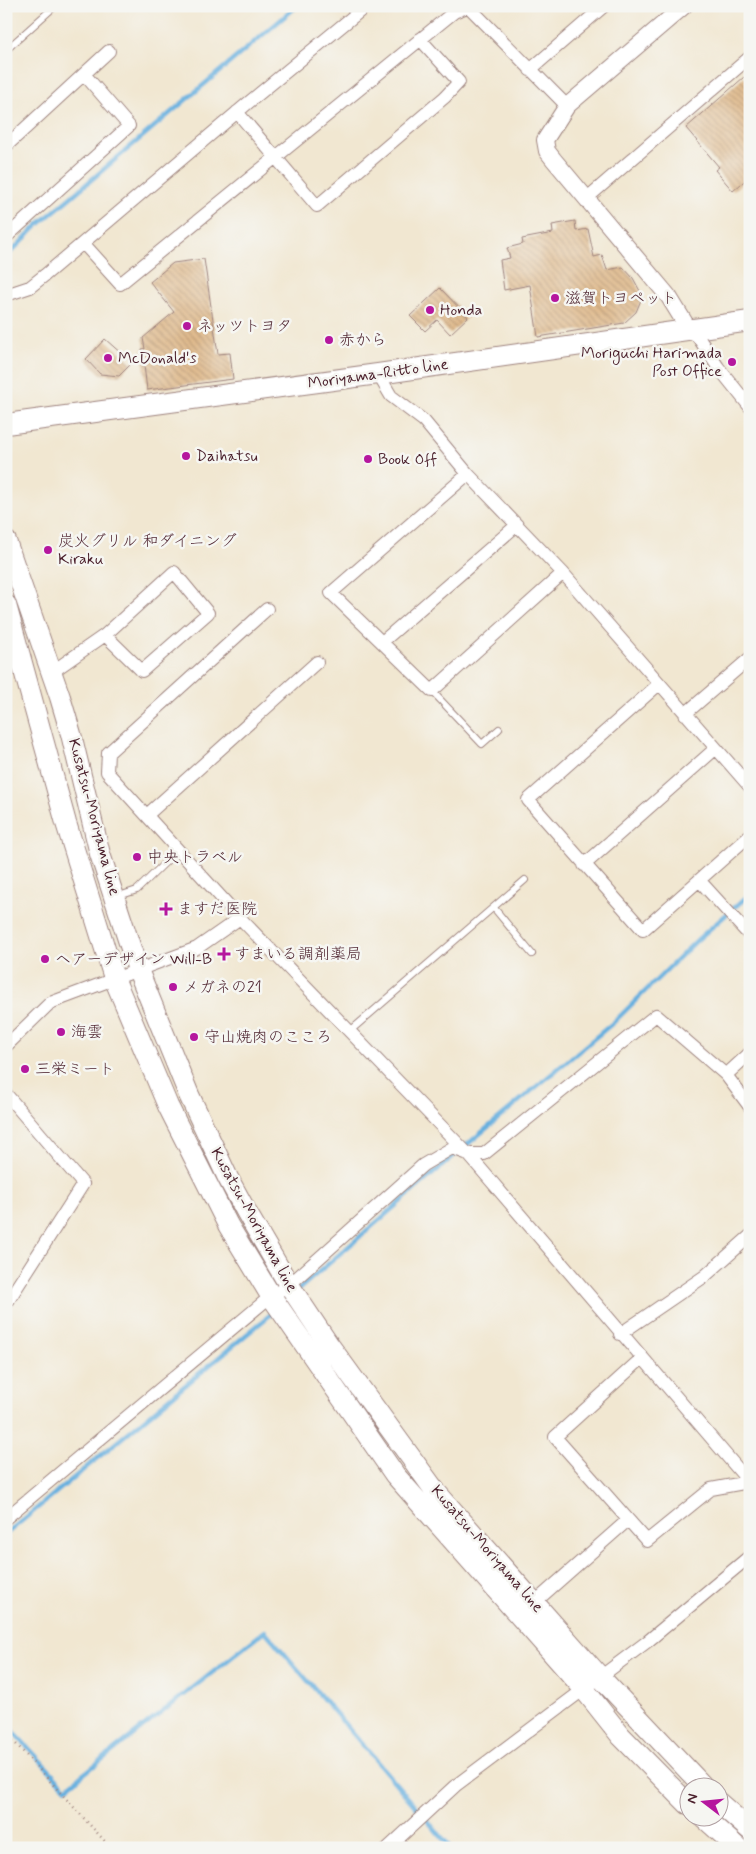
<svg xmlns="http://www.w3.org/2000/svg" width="756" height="1854" font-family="Mynerve,'Klee One',sans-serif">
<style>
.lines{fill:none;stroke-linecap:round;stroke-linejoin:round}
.stream{stroke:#68b0df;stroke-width:4.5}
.building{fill:url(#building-back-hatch)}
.service-casing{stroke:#9e837e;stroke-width:8}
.minor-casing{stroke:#9e837e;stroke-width:14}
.tertiary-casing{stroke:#9e837e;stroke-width:18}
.primary-casing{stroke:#9e837e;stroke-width:22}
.path{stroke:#9e837e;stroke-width:2.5;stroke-dasharray:1 4;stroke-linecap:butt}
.service{stroke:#fff;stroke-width:6}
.minor{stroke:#fff;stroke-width:12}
.tertiary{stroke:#fff;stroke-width:16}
.primary{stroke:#fff;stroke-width:20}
.poi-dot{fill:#b5179e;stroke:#f6f6f2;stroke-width:2}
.labels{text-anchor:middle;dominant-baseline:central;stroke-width:5;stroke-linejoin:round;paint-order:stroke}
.poi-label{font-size:16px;fill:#4a1f2b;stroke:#f6f6f2;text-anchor:start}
.street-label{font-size:16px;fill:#4a1f2b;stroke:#f6f6f2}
</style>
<defs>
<pattern id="building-back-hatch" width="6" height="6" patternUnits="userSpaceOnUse" patternTransform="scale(1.25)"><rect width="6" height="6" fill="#dfb98b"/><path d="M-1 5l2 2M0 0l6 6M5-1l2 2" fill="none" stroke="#b79672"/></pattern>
</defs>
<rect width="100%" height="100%" fill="#f6f6f2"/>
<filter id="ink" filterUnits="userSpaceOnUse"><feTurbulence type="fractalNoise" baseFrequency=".02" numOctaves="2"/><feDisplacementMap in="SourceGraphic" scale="10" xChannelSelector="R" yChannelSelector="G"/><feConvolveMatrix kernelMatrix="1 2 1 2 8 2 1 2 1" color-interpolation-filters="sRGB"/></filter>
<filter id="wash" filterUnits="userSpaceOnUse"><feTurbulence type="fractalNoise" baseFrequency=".0096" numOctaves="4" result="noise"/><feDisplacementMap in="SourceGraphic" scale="20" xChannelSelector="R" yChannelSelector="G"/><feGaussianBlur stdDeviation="1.12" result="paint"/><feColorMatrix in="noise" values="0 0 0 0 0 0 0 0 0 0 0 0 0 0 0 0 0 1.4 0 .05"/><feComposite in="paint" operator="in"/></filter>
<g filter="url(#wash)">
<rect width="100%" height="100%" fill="#f1e7d1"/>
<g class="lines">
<path class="stream" d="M6,257L39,224L297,6
M463,1148L614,1022L697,940L750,894
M298,1290L457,1153
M6,1534L276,1310
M6,1724L66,1788L265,1631L451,1848"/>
</g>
<g id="blocks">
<path class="building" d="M744,77L750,83V176L733,191L715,170L719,167L686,128Z
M575,221L576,231L588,229L594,257L602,255L607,270L623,267L633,278L640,291L641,300L636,312L624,323L538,337L530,285L504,290L500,260L510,258L507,248L523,244L522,239L553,233L552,225Z
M204,259L218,354L230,353L233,379L147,390L142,349H145L143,338L174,312L150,282L173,263Z
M440,288L468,317L450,334L437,320L425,331L410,316Z
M105,339L132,363L119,376L100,374L86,359Z"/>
</g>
</g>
<g filter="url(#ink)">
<use href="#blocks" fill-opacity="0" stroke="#9e837e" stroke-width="1"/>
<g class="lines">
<g class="service-casing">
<path id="service" d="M6,50L55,6
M432,691L482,744L499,729
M116,897L137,890L178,850
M494,908L532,954
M350,1031L525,880"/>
</g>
<g class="minor-casing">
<path id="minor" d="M468,6L567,106
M530,70L604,6
M237,112L317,206L445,97L459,82L420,39
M6,146L109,51
M586,199L750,57
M6,237L129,126L84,74
M83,243L120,284L454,12L470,6
M6,295L30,287L45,275L248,103L366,6
M688,328L698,337L718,367L750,407
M378,374L391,396L424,421L468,474L563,573L750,787
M468,474L331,593L432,691L563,573
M267,609L108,753L107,772L240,918L468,1154L750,1483
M382,642L517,525
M52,672L105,635L174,572L208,613L142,671L105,635
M659,684L528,800L643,930L750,835
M685,714L750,658
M147,815L317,662
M584,865L715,749
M699,880L750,936
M6,1046L50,1003L197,948L240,918
M726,1075L750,1053
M6,1094L83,1184L6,1304
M620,1334L705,1276L750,1236
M641,1359L555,1437L647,1541L711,1489L749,1482
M6,1518L271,1296L289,1285L423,1165L452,1148L468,1154H484L656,1015L726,1075L750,1107
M534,1603L628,1520
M388,1848L455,1786L648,1641L750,1556"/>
</g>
<g class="tertiary-casing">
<path id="tertiary" d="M684,6L567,106L545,140L547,151L554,160L669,297L688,328"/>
</g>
<g class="primary-casing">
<path id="primary" d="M6,424L378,374L750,321
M6,541L60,697L71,734L100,854L138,970L189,1095L228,1178L247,1213L289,1285L329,1345L436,1492L600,1677L703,1786
M6,605L66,823L114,978L168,1106L228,1225L271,1296L395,1475L583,1688L621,1736L688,1804
M718,1802L750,1830
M702,1816L738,1848"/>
</g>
<path class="path" d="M6,1733L111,1848"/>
<use href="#service" class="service"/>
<use href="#minor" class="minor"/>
<use href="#tertiary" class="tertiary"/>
<use href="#primary" class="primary"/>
</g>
</g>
<g class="poi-dot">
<circle cx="555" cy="298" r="5"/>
<circle cx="430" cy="310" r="5"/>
<circle cx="187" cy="326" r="5"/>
<circle cx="329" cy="340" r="5"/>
<circle cx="108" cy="358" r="5"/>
<circle cx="732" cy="362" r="5"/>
<circle cx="186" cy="456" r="5"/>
<circle cx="368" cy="459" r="5"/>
<circle cx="48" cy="550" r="5"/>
<circle cx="137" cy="857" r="5"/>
<path d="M163.5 901.5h5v5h5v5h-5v5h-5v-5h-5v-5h5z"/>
<path d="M221.5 946.5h5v5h5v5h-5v5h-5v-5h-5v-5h5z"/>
<circle cx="45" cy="959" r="5"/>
<circle cx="173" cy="987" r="5"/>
<circle cx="61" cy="1032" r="5"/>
<circle cx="194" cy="1037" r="5"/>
<circle cx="25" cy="1069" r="5"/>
</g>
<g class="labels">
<g class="poi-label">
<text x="565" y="298">滋賀トヨペット</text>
<text x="440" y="310">Honda</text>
<text x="197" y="326">ネッツトヨタ</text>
<text x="339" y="340">赤から</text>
<text x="722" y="353" text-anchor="end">Moriguchi Harimada<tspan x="722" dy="18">Post Office</tspan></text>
<text x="118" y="358">McDonald's</text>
<text x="196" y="456">Daihatsu</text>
<text x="378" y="459">Book Off</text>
<text x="58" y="541">炭火グリル 和ダイニング<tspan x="58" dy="18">Kiraku</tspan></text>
<text x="147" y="857">中央トラベル</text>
<text x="177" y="909">ますだ医院</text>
<text x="234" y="954">すまいる調剤薬局</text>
<text x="55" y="959">ヘアーデザイン Will-B</text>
<text x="183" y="987">メガネの21</text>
<text x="71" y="1032">海雲</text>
<text x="204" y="1037">守山焼肉のこころ</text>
<text x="35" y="1069">三栄ミート</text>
</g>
<g class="street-label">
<text transform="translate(378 374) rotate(-8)">Moriyama-Ritto line</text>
<text transform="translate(94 817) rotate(75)">Kusatsu-Moriyama line</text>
<text transform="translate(254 1220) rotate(61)">Kusatsu-Moriyama line</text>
<text transform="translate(487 1549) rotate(49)">Kusatsu-Moriyama line</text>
</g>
</g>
<rect width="756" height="1854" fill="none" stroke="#f6f6f2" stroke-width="25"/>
<g transform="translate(704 1802) rotate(286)"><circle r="24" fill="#f6f6f2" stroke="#b1a0a2"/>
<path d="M0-4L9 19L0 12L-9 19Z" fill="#b5179e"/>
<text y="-8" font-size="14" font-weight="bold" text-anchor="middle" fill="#4a1f2b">N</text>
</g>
</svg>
